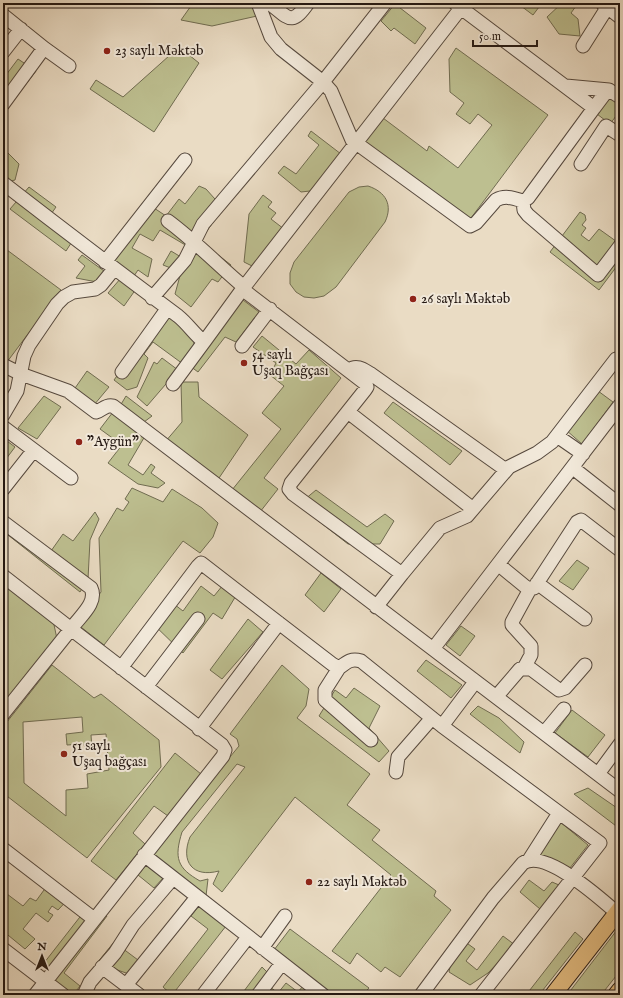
<svg xmlns="http://www.w3.org/2000/svg" width="623" height="998" font-family="'IM FELL English',serif">
<style>
.green{fill:#bdbf90;stroke:#706c51;fill-rule:evenodd}
.lines{fill:none;stroke-linecap:round;stroke-linejoin:round}
.minor-casing{stroke:#56493e;stroke-width:15}
.major-casing{stroke:#241812;stroke-width:18}
.minor{stroke:#f1e8d9;stroke-width:13}
.major{stroke:#e5be82;stroke-width:16}
.poi-dot{fill:#8f2418;stroke:#f1e8d9;stroke-width:1.5}
.labels{text-anchor:middle;dominant-baseline:central;stroke-width:4;stroke-linejoin:round;paint-order:stroke}
.poi-label{font-size:14px;fill:#241812;stroke:#f1e8d9;text-anchor:start}
</style>
<rect width="100%" height="100%" fill="#eadcc4"/>
<filter id="stains"><feTurbulence type="fractalNoise" baseFrequency=".005" numOctaves="4"/><feColorMatrix values="0 0 0 0 .2 0 0 0 0 .09 0 0 0 0 .02 0 0 0 .5 -.17"/></filter>
<radialGradient id="worn" r=".72"><stop offset=".6" stop-color="#630" stop-opacity="0"/><stop offset="1" stop-color="#630" stop-opacity=".3"/></radialGradient>
<path class="green" d="M193,3H252L257,16L212,26L181,20Z
M517,3H542L533,15Z
M562,3H573L576,6L571,13L578,19L580,36L559,34L547,17Z
M395,4L426,28L415,44L394,28L391,31L381,21Z
M179,47L199,63L154,132L90,89L96,80L123,97Z
M456,48L548,115L468,222L364,143L383,118L427,151L429,146L458,168L492,125L478,114L470,124L456,114L464,103L450,92L449,59Z
M18,59L36,71L3,114V79Z
M611,96L620,103V118L616,116L610,124L597,114Z
M311,131L341,154L310,191L301,192L278,173L284,166L296,174L319,145L308,136Z
M3,148L19,164L15,180L3,183Z
M199,186L206,189L223,208L200,241L231,265L218,282L212,279L191,307L175,294L181,272L163,265L171,251L181,257L187,246L160,230L153,241L140,234L132,248L152,259L148,277L138,270L132,279L115,266L110,246L154,208L166,216L179,199L185,204Z
M368,186C386,192 393,205 385,222L336,287L324,296L314,298L304,297L296,292L290,284V273L294,262L349,192L359,187Z
M29,187L56,207L49,217L75,237L66,251L10,209Z
M263,195L272,202L268,207L276,213L271,219L284,229L254,267L244,262L249,214Z
M580,212L585,215L586,220L582,225L586,228L581,235L589,241L599,229L620,244V262L599,290L550,252Z
M3,247L61,290L7,362L3,359Z
M82,255L104,271L97,282L76,278L85,266L78,260Z
M121,278L136,289L124,306L108,293Z
M239,297L259,312L236,342L225,337L198,372L190,366Z
M164,311L194,338V347L183,364L153,342L144,354L148,358L137,387L127,390L114,380Z
M262,336L296,364L309,350L341,378L264,478L278,489L260,512L232,490L281,429L262,413L284,386L270,375L276,363L253,347Z
M162,358L178,370L147,406L137,397L154,362L157,364Z
M87,371L109,387L94,405L73,391Z
M181,382H198L199,397L248,435L217,481L165,442L182,422Z
M594,388L613,402L582,444L566,430Z
M44,396L61,407L37,439L18,428Z
M126,396L152,416L144,422L120,406Z
M393,402L462,451L450,465L384,413Z
M113,412L145,436L128,465L143,475L151,464L155,467L151,473L165,483L158,488L138,484L108,463L122,445L100,429Z
M3,438L15,447L6,459L3,456Z
M132,488L163,502L172,489L202,508L218,523L213,537L200,553L183,541L104,645L77,624L101,592L99,538L117,508L123,511L129,502L125,499Z
M316,490L367,527L385,514L394,521L380,544H348L298,505Z
M95,512L99,519L90,540L88,579L80,592L3,531V529L51,551L63,534L73,541Z
M577,560L589,568L573,590L559,581Z
M321,573L341,589L324,612L305,595Z
M3,583L53,620L57,639L3,706Z
M223,585L237,594L222,619L213,613L183,653L149,620L166,598L183,611L201,586L214,596Z
M248,619L263,632L222,679L210,670Z
M461,626L475,636L460,656L446,645Z
M426,660L462,685L451,698L417,671Z
M52,665L94,698L101,694L159,740L161,767L87,858L3,793V727ZM82,717L83,732L66,734L67,745L84,744L85,749H92L91,735L106,734L109,770L87,774L88,788L66,790V816L24,783L23,722Z
M282,665L309,689L306,706L297,718L370,774L347,805L380,830L372,840L436,891L434,896L451,910L400,977L385,967L381,972L357,953L350,964L332,951L391,875L295,797L222,892L213,884L219,871C193,878 180,862 190,837L245,767L237,764L182,832C174,858 177,868 200,881L208,879L206,896L151,853L239,746L237,739L230,734Z
M354,688L380,706L369,728L389,751L379,762L319,716L335,690L346,698Z
M478,706L499,718L524,742L520,753L470,714Z
M572,710L605,735L588,757L555,733Z
M175,753L201,774L168,816L154,806L133,833L145,844L116,880L91,861Z
M588,788L620,810V829L574,794Z
M559,821L588,845L566,873L535,852Z
M146,865L163,878L154,888L138,875Z
M52,879L73,894L58,910L52,906L48,912L53,915L48,922L36,913L23,929L35,939L25,949L3,931V891L23,906L30,898L36,901Z
M529,880L544,891L552,882L559,885L540,909L520,892Z
M199,906L226,926L172,995L163,987L208,929L191,916Z
M83,913L107,916L64,973L80,986L73,995H70L50,981L44,963Z
M620,926V971L601,995H567Z
M290,929L369,988L363,995H333L274,950Z
M575,932L583,939L539,995H526Z
M503,936L515,945L488,973L470,985L449,972L452,956L464,941L475,949L466,961L477,970Z
M114,942L138,960L129,974L97,963Z
M262,967L268,973L252,995H241Z
M286,983L298,992L303,986L317,995H263L270,987L278,993Z"/>
<g class="lines">
<g class="minor-casing">
<path id="minor" d="M258,3L271,37L281,49L323,82L331,91L352,140L470,226L476,223L496,200C505,195 513,198 523,201L528,198L594,108
M269,3C289,18 291,27 308,3
M602,3L620,17
M461,8L594,108L606,92L609,90L620,97
M3,15L44,48L3,104
M583,46L607,8
M44,48L69,66
M3,52L21,29
M566,86L609,90
M581,164L606,126L620,135
M3,183C61,228 119,272 178,316C188,324 194,334 204,342L173,384
M523,201L524,210L528,215L598,275L620,246
M168,221C195,241 218,265 244,287L204,342
M105,262L185,160
M152,298L185,260L203,224L323,82L385,3
M242,346L270,309
M3,365L21,374L68,391L96,412C102,411 105,404 113,406L620,791
M349,370C357,364 364,370 371,374L506,470
M122,372L167,309
M348,412L473,509
M3,415L17,391L24,356L29,345L57,304L64,297L73,292L95,289L101,285L114,269
M3,427L71,478
M557,436L583,454
M573,468L620,505
M3,489L33,451
M3,522L91,588C98,603 79,617 71,629L222,745L225,750L223,756L35,995
M499,565L527,588H534L577,522L581,520L620,550
M402,574L440,528L467,516L509,467L537,453L552,442L616,359L620,358
M3,576L71,629L3,714
M537,583L585,619
M376,607L402,574L293,494L289,489L291,483L365,390L367,387L366,384L246,292L244,287L461,8L455,3
M433,649L620,405
M121,668L198,566L201,563L332,664L339,668C347,662 351,658 361,661L442,726L475,682
M339,668L325,690V700L371,740
M524,668L531,655V646L512,625V622L530,589
M146,687L198,619
M496,697L520,669H531L559,690L565,688L585,665
M442,726L600,843L481,995
M199,729L279,623
M544,733L564,709
M396,772L398,757L432,718
M598,774L620,744
M3,849L94,919
M144,855L323,995
M529,860L559,813
M262,948L285,916
M3,949L63,995
M102,967L139,995
M126,985L197,897
M84,995L90,982L115,953L133,925L173,878
M203,995L248,937
M258,995L282,963
M421,995L493,898L523,863C545,849 600,898 617,913"/>
</g>
<g class="major-casing">
<path id="major" d="M553,995L620,909
M616,995L620,990"/>
</g>
<use href="#minor" class="minor"/>
<use href="#major" class="major"/>
</g>
<g class="poi-dot">
<circle cx="107" cy="51" r="4"/>
<circle cx="413" cy="299" r="4"/>
<circle cx="244" cy="363" r="4"/>
<circle cx="79" cy="442" r="4"/>
<circle cx="64" cy="754" r="4"/>
<circle cx="309" cy="882" r="4"/>
</g>
<g class="labels">
<g class="poi-label">
<text x="115" y="51">23 saylı Məktəb</text>
<text x="421" y="299">26 saylı Məktəb</text>
<text x="252" y="355">54 saylı<tspan x="252" dy="16">Uşaq Bağçası</tspan></text>
<text x="87" y="442">"Aygün"</text>
<text x="72" y="746">51 saylı<tspan x="72" dy="16">Uşaq bağçası</tspan></text>
<text x="317" y="882">22 saylı Məktəb</text>
</g>
</g>
<rect width="623" height="998" fill="none" stroke="#eadcc4" stroke-width="16"/>
<rect x="4" y="4" width="615" height="990" fill="none" stroke="#241812" stroke-width="2"/>
<rect x="8" y="8" width="607" height="982" fill="none" stroke="#241812"/>
<g transform="translate(42 956)" stroke="#f1e8d9" stroke-width="3" paint-order="stroke">
<path d="M0-3L7 15L0 10L-7 15Z" fill="#241812"/>
<text y="-6" font-size="11" font-weight="bold" text-anchor="middle" fill="#241812">N</text>
</g>
<path d="M473 40v6h64v-6" fill="none" stroke="#241812" stroke-width="2"/>
<text x="479" y="40" font-size="12" fill="#241812" stroke="#f1e8d9" stroke-width="3" paint-order="stroke">50 m</text>
<rect width="100%" height="100%" filter="url(#stains)"/>
<rect width="100%" height="100%" fill="url(#worn)"/>
</svg>
